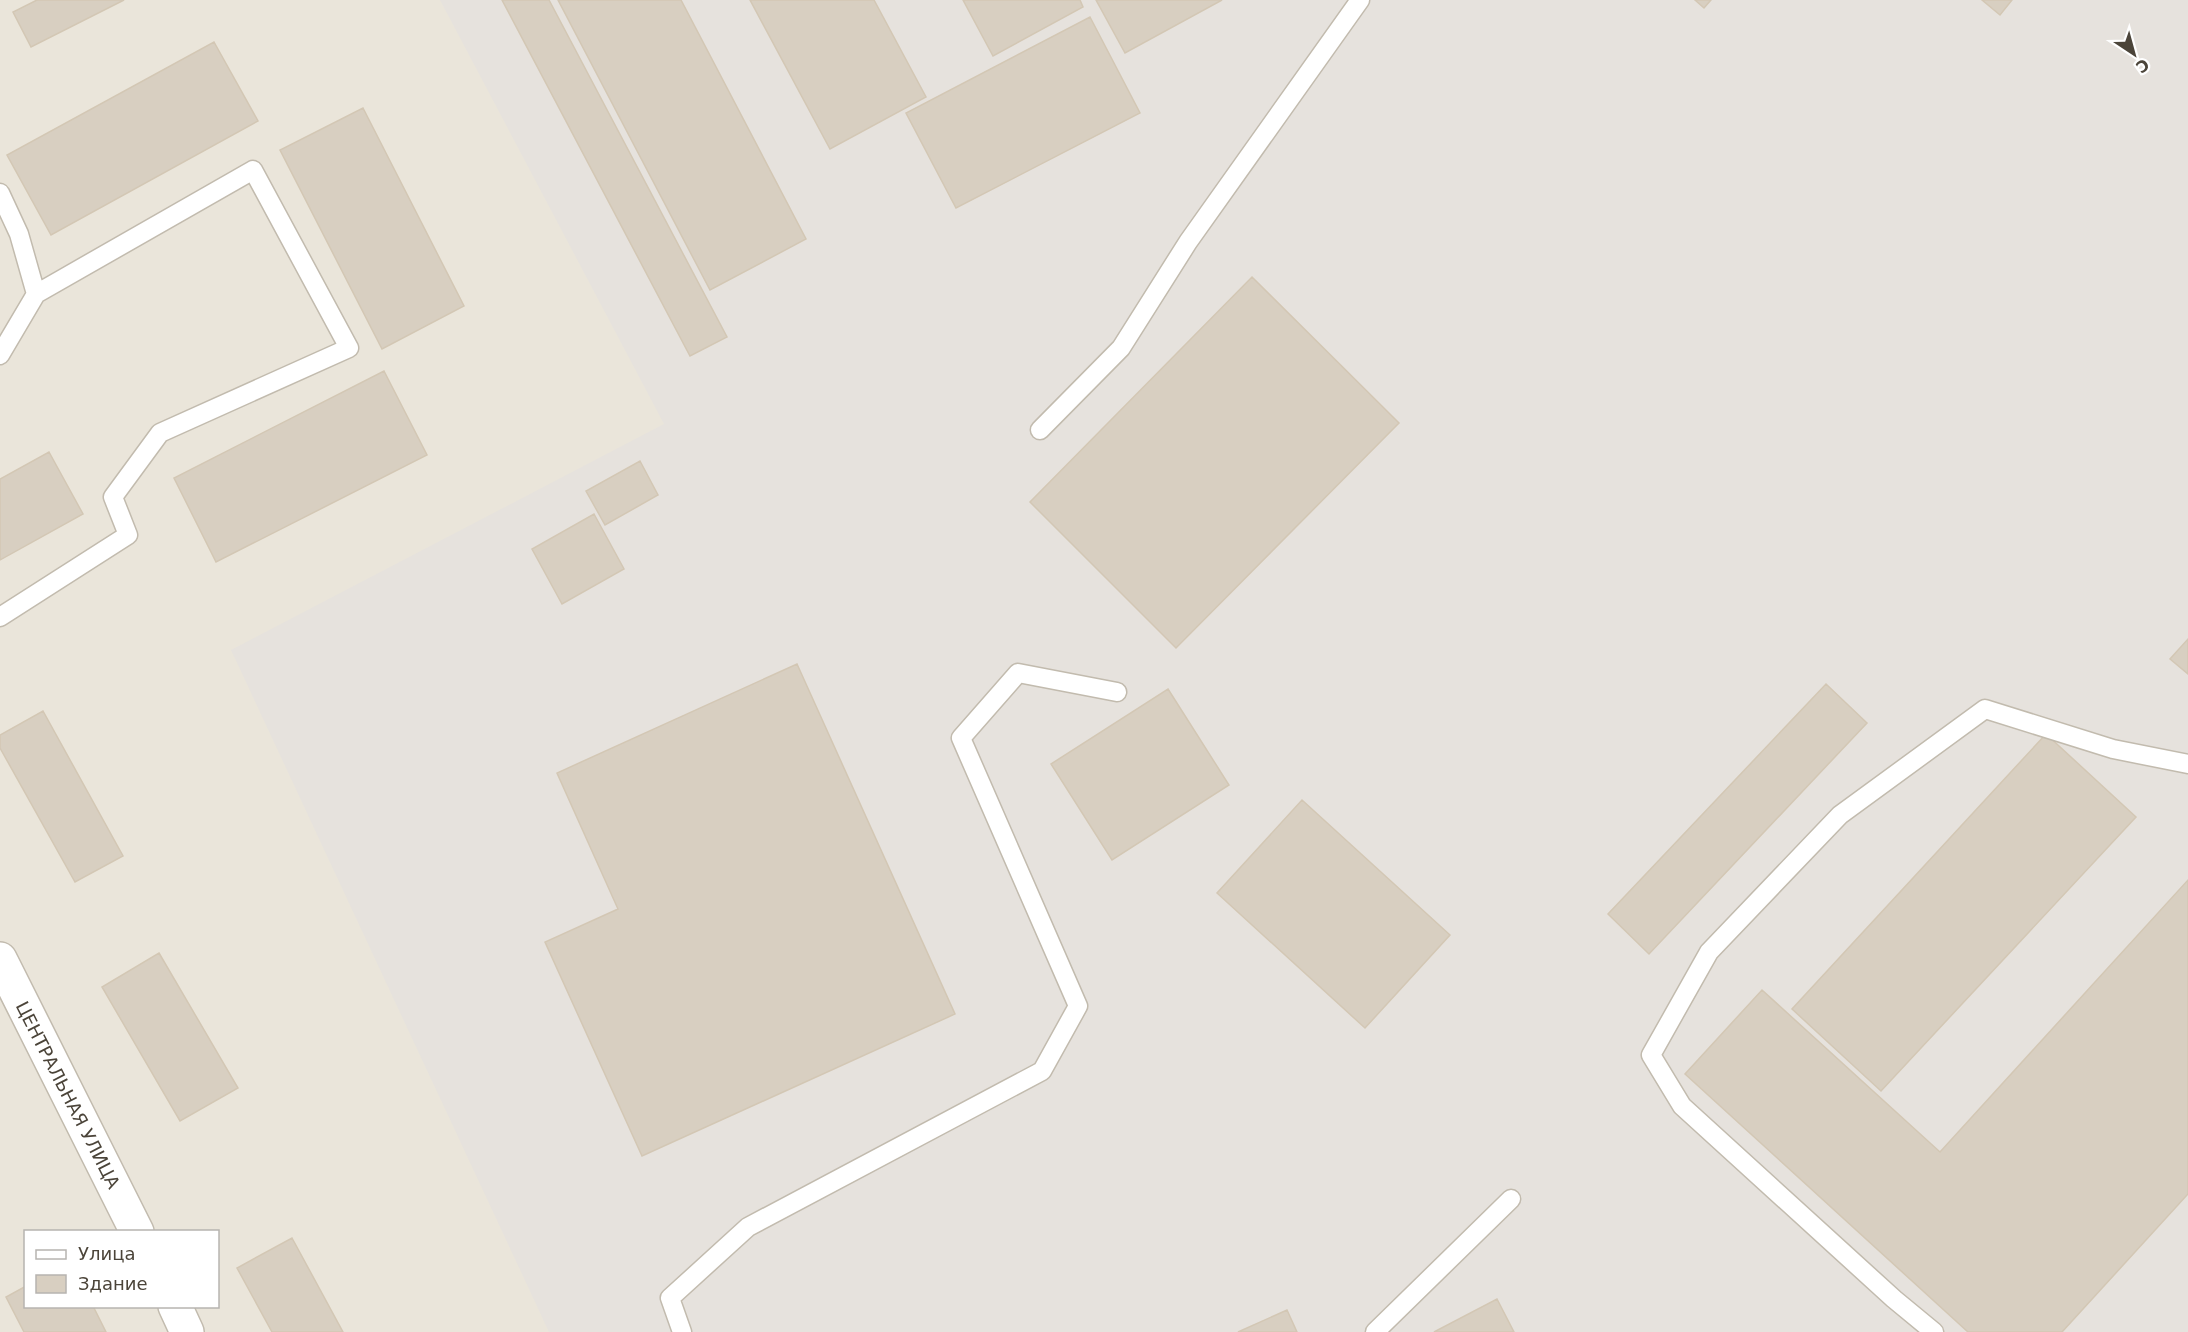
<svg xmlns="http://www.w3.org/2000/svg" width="2188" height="1332" font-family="'DejaVu Sans',sans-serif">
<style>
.residential{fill:#eae5da;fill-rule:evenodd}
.industrial{fill:#e6e2dd}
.building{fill:#d8cfc1;stroke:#d3c7b4;stroke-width:1.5}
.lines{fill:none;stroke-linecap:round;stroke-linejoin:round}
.service-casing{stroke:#c2bbae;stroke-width:21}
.minor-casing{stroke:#c2bbae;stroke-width:36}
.service{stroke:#fff;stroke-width:18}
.minor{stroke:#fff;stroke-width:33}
.labels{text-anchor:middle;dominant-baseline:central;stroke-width:4.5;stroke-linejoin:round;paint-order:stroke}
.street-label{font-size:18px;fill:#4b4439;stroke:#fff}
</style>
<rect width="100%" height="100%" fill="#f6f3ec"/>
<path class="residential" d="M0,0H2188V1332H0ZM26,1232H218V1306H26Z"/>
<path class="industrial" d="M440,0H2188V1332H549L231,650L664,424Z"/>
<path class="building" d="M37,0H124L31,47L13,12Z
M502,0H549L727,337L690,356Z
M558,0H681L806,239L710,290Z
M750,0H874L926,97L830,149Z
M963,0H1080L1083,7L993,56Z
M1096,0H1222L1125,53Z
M1695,0H1711L1704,8Z
M1982,0H2012L2000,15Z
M1090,17L1140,113L956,208L906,113Z
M214,42L258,121L51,235L7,155Z
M363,108L464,306L382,349L280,150Z
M1252,277L1399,423L1176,648L1030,502Z
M384,371L427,455L216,562L174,478Z
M49,452L83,514L0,560V479Z
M640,461L658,495L605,525L586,491Z
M594,514L624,569L562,604L532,549Z
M2188,639V674L2170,659Z
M797,664L955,1014L642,1156L545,942L618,909L557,773Z
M1826,684L1867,723L1649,954L1608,914Z
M1168,689L1229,785L1112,860L1051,764Z
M43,711L123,856L75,882L0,748V735Z
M2046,734L2136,817L1881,1091L1792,1009Z
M1302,800L1450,935L1365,1028L1217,893Z
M2188,880V1194L2062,1332H1968L1685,1074L1762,990L1940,1152Z
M159,953L238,1088L180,1121L102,987Z
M292,1238L343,1332H272L237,1268Z
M26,1286V1306H93L106,1332H24L6,1297Z
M1497,1299L1514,1332H1434Z
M1287,1310L1297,1332H1238Z"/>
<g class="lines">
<g class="service-casing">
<path id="service" d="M0,193L19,234L36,294L0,355
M1040,430L1121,348L1188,242L1360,0
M0,617L128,535L113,497L160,433L349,348L253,170L36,294
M682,1332L670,1298L748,1227L1042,1071L1078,1006L961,738L1018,673L1117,692
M1375,1332L1511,1199
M1934,1332L1894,1299L1682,1106L1651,1055L1709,952L1840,815L1985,709L2113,749L2188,764"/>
</g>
<g class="minor-casing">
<path id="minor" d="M0,959L137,1232
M175,1306L187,1332"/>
</g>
<use href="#service" class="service"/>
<use href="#minor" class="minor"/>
</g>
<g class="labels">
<g class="street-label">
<text transform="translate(68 1095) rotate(63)">ЦЕНТРАЛЬНАЯ УЛИЦА</text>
</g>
</g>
<rect x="24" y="1230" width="195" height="78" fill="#ffffff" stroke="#b7b4b0" stroke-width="1.5"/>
<rect x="36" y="1250" width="30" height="9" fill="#ffffff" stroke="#b7b4b0" stroke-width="1.5"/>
<text x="78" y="1260" font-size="18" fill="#4b4439">Улица</text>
<rect x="36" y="1275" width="30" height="18" fill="#d8cfc1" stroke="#b7b4b0" stroke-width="1.5"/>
<text x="78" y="1290" font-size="18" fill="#4b4439">Здание</text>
<g transform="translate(2134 54) rotate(144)" stroke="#ffffff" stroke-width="4.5" paint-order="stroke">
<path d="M0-4.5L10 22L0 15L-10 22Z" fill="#4b4439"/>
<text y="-9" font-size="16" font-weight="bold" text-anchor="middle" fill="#4b4439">С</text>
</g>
</svg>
